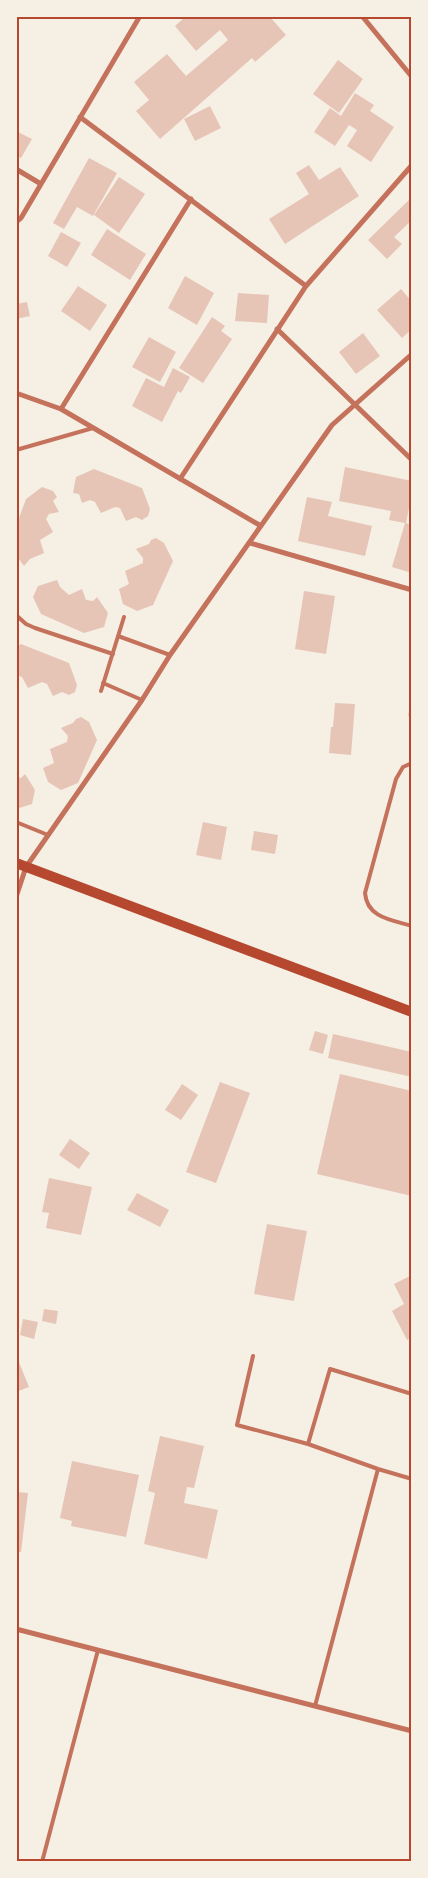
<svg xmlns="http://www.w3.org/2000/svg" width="428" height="1878" font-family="Overpass,sans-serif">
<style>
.building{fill:#e6c5b7}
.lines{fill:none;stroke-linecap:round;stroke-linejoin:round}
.service{stroke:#c5725c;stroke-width:4}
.minor{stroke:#c5725c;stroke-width:5}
.secondary{stroke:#b5482f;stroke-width:10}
.neatline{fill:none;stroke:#b5482f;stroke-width:2}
</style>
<rect width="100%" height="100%" fill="#f6efe4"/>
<path class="building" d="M186,16H269L286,35L255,62L252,58L160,139L136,111L149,100L134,82L167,54L186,76L228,40L220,30L196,51L175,26Z
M338,60L363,79L339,113L313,94Z
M355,93L374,105L370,111L394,127L371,162L347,146L357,130L349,125L335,146L314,132L330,108L341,116Z
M210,106L221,128L195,141L184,119Z
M16,131L32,139L21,158L16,156Z
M89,158L117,173L93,216L77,207L64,229L53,223Z
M309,165L319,180L340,167L359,196L285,244L269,219L309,194L296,173Z
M119,177L145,194L119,233L94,215Z
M412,197V220L394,237L402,244L387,259L368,240Z
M107,229L146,254L130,280L91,255Z
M61,232L81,243L67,267L48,256Z
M185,276L214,293L197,325L168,308Z
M78,286L107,305L90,331L61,311Z
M401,289L412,302V329L402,338L377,310Z
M238,293L269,295L267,323L235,321Z
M27,302L30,316L16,319V304Z
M212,317L225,326L221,331L232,339L203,383L179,368Z
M363,333L380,356L356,374L339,352Z
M149,337L176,352L160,382L132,367Z
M173,368L190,377L181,393L178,391L162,422L132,406L146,378L164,387Z
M345,467L412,481V492L406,523L412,525V573L392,567L405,523L389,520L391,511L339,501Z
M94,469L142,488L150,509L148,516L142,520L136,517L126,521L120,508L115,507L101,513L95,502L90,500L82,503L79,494L73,493L76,477Z
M42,487L53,491L57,497L53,501L59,512L49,514L46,519L53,532L40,540L44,553L30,559L24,566L16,555V526L26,499Z
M307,497L332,502L328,516L372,526L365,556L298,541Z
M156,538L164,543L173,561L153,605L137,611L123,604L119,589L129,584L125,571L143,563V558L136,549L149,544L151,540Z
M57,580L60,587L69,595L82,589L86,600L93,601L97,597L108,613L104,627L84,633L41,614L33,597L38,586Z
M304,591L335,596L326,654L295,649Z
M21,644L69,663L77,685L75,692L69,695L62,692L53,696L47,684L42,682L28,688L22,677L16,675V647Z
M411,700H412V717L408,716Z
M335,703L355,704L351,755L329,753L331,727H333Z
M81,717L89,722L97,740L78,783L61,790L48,782L43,768L54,763L50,749L67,742L68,736L61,728L73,723L76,719Z
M25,774L35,790L32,804L16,809V777L21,778Z
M203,822L227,827L221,860L196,855Z
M254,831L278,835L275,854L251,850Z
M315,1031L328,1035L323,1054L309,1050Z
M333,1034L412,1052V1077L328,1058Z
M340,1074L412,1091V1196L317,1174Z
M220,1082L250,1093L216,1183L186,1172Z
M182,1084L198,1095L181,1120L165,1110Z
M70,1139L90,1153L79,1169L59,1155Z
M49,1178L92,1187L81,1235L46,1228L49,1213L42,1212Z
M137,1193L169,1210L160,1227L127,1210Z
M267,1224L307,1231L294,1301L254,1294Z
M412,1275V1337L407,1340L392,1311L404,1304L394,1284Z
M44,1309L58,1311L56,1324L42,1321Z
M23,1319L38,1322L34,1339L20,1335Z
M16,1355L29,1387L16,1392Z
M160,1436L204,1446L194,1488L187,1487L184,1503L218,1510L207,1559L144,1544L155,1493L148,1491Z
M72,1461L139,1475L126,1537L71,1526L72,1521L60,1518Z
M17,1492L28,1493L21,1552H16Z"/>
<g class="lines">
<path class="service" d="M16,450L93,428
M16,615L26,624L35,628L113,654
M118,636L170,655
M103,683L142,700
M101,691L124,617
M412,763L403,767L396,779L365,893C367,918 392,920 412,926
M16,822L48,835
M253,1356L237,1425L308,1444
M412,1394L330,1369L308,1444L378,1469L412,1479
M315,1706L378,1469
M42,1862L98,1650"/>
<path class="minor" d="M362,16L412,77
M80,117L306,286
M16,169L41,184
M16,222L21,218L140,16
M277,329L412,460
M16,393L61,409L261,526
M61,409L191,199
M180,479L306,286L412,165
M250,543L412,590
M16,897L26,867L142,700L170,655L315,449L332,425L412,354
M16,1629L412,1731"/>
<path class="secondary" d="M16,863L412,1012"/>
</g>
<rect width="428" height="1878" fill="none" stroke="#f6efe4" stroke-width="35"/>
<rect x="18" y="18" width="392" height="1842" class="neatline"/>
</svg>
